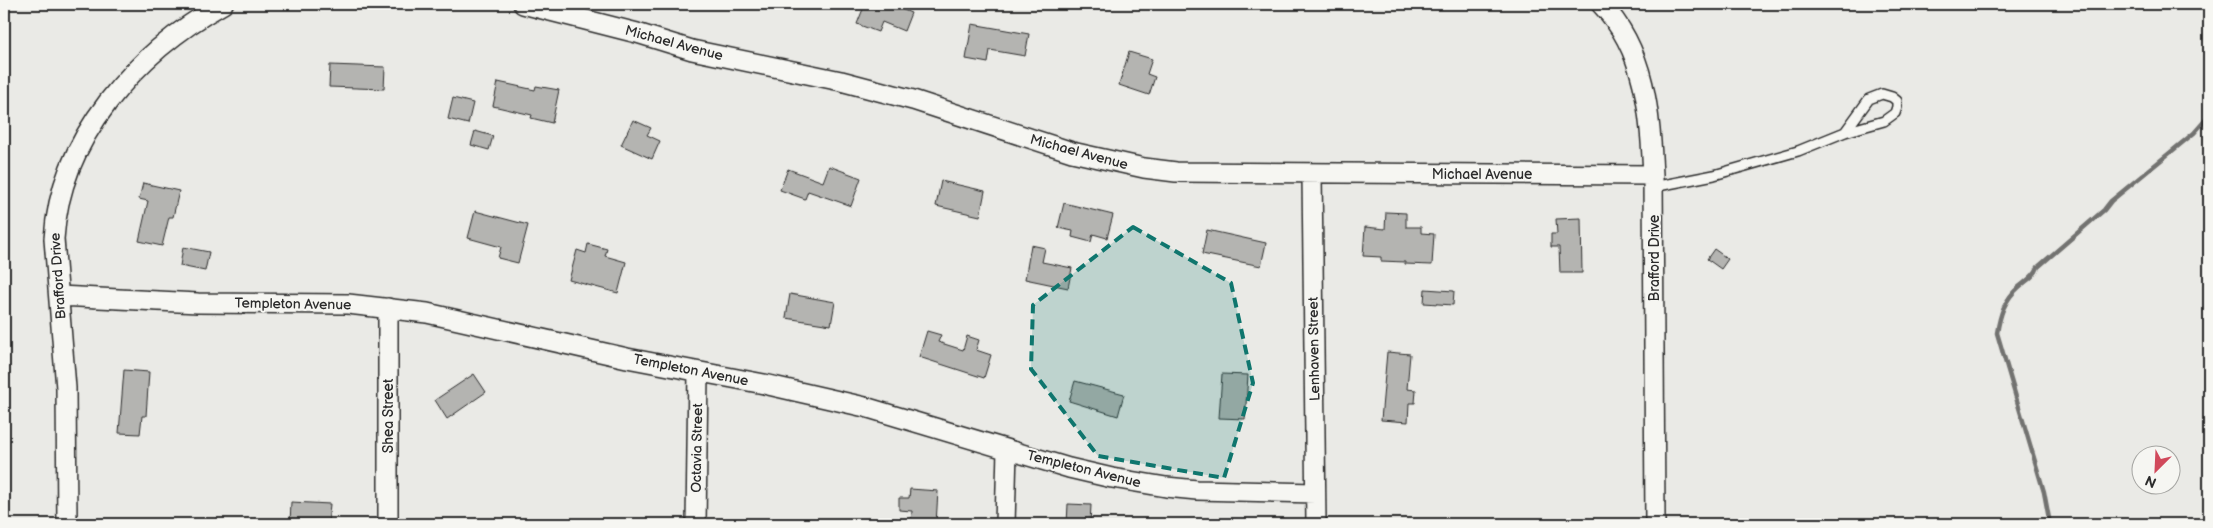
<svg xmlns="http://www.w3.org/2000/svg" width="2213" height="528" font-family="'Balsamiq Sans',sans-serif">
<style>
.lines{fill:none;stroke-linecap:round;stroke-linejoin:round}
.stream{stroke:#727270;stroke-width:4.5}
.building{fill:#b4b4b1;stroke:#2b2b2b}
.service-casing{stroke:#2b2b2b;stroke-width:12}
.minor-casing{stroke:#2b2b2b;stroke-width:22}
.service{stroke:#f6f6f2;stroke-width:9}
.minor{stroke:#f6f6f2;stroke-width:19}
.marked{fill:#0f766e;fill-opacity:0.2;stroke:#0f766e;stroke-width:4;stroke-dasharray:10 6;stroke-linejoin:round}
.labels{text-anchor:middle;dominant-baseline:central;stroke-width:4;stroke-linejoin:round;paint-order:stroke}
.street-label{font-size:14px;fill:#2b2b2b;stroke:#f6f6f2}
</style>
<rect width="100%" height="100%" fill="#eaeae6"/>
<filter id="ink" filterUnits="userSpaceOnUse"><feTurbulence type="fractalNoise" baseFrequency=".02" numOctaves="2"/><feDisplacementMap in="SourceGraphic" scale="10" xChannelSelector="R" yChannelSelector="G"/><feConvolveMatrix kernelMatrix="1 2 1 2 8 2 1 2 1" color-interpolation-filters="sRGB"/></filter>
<g filter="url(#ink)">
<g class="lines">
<path class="stream" d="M2050,524L2044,492L1997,333C2000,315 2004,300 2019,287C2026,281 2035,276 2038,267L2104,210L2111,201L2194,133L2209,116"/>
</g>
<path class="building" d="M865,4H889L911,13L904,31L882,22L878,32L857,24Z
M972,24L1029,34L1025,56L990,50L988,63L966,59Z
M1129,52L1152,59L1147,74L1155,77L1149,95L1119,85Z
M330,65L385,67L384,89L329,87Z
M498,82L535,90L536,86L559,90L552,123L531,118L532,115L493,106Z
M453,98L473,103L468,124L448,119Z
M633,120L651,128L647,135L660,141L652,159L621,145Z
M475,131L493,136L489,150L471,145Z
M829,166L861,178L851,206L808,191L805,199L780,190L788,169L823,182Z
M941,181L985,191L980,216L936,206Z
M143,183L179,191L173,217H169L162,246L139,241L148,201L139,199Z
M1064,203L1113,215L1107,238L1093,234L1091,242L1072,237L1073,231L1058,228Z
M475,211L528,225L518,263L498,258L501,247L468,238Z
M1386,212L1406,213V227H1421V233L1434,234L1432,265L1405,264V262L1381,261V257L1363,256L1365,227L1385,229Z
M1581,218L1582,273H1560L1559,247H1551V234H1557L1556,219Z
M1207,230L1266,243L1261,266L1202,254Z
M588,244L607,249L605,256L626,262L618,293L569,280L577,250L586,253Z
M1031,245L1045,248L1042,262L1072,268L1068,288L1025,279Z
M183,247L209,252L205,271L180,266Z
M1714,249L1728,259L1721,269L1707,259Z
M1425,289L1454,291L1453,305L1424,303Z
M790,294L835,302L831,325L786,318Z
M927,331L941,335L938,342L963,350L967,336L979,340L976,350L991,355L984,378L919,357Z
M1387,352L1410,354L1407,389L1416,390L1415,403H1409L1408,422L1381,420Z
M124,370L149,372L146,416H142L140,434L119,433Z
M474,374L486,392L447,419L435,400Z
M1222,374L1248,375L1245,419L1219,418Z
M1075,381L1124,394L1118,416L1069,401Z
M910,489L938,491L936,524H911L912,511L899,510V498H909Z
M291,502L330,504L328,524H290Z
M1068,504L1091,505L1090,524H1067Z"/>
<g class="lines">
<g class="service-casing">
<path id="service" d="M1653,187L1714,175L1798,151L1845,132L1884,121L1895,113L1897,107V101L1892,97L1882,94L1869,99L1845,132"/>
</g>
<g class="minor-casing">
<path id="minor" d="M523,4L637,33L692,50L841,81L913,100L1072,152L1144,168L1176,172L1653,175
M1601,4C1646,50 1650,114 1653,175L1655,524
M1312,174L1316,524
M59,296L198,303L348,304L427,313L627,358L764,384L865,407L1069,468L1112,478L1166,487L1197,490L1315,493
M67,524L66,388L54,239C60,137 137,52 223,4
M388,524V308
M696,524L698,372
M1005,524L1007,450"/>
</g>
<use href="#service" class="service"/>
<use href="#minor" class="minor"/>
</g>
</g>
<path class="marked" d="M1133,227L1231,283L1253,383L1224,478L1098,456L1031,369L1033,305Z"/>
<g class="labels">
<g class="street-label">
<text transform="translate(674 43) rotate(15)">Michael Avenue</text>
<text transform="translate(1079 152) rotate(15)">Michael Avenue</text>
<text x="1482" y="174">Michael Avenue</text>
<text transform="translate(1654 258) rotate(-90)">Brafford Drive</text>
<text transform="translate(58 276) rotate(-94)">Brafford Drive</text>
<text transform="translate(293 304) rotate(1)">Templeton Avenue</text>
<text transform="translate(1314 349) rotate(-91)">Lenhaven Street</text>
<text transform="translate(691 370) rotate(11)">Templeton Avenue</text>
<text transform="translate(388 416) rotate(-90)">Shea Street</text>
<text transform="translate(697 448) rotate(-89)">Octavia Street</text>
<text transform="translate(1084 469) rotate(14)">Templeton Avenue</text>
</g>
</g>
<rect width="2213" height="528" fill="none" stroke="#f6f6f2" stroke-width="20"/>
<rect x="10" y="10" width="2193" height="508" fill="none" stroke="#2b2b2b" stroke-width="2" filter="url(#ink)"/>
<g transform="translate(2156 470) rotate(204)"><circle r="24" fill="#f6f6f2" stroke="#a5a5a2"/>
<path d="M0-4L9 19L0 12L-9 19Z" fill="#d1495b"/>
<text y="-8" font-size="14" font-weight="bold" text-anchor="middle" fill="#2b2b2b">N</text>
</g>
</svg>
